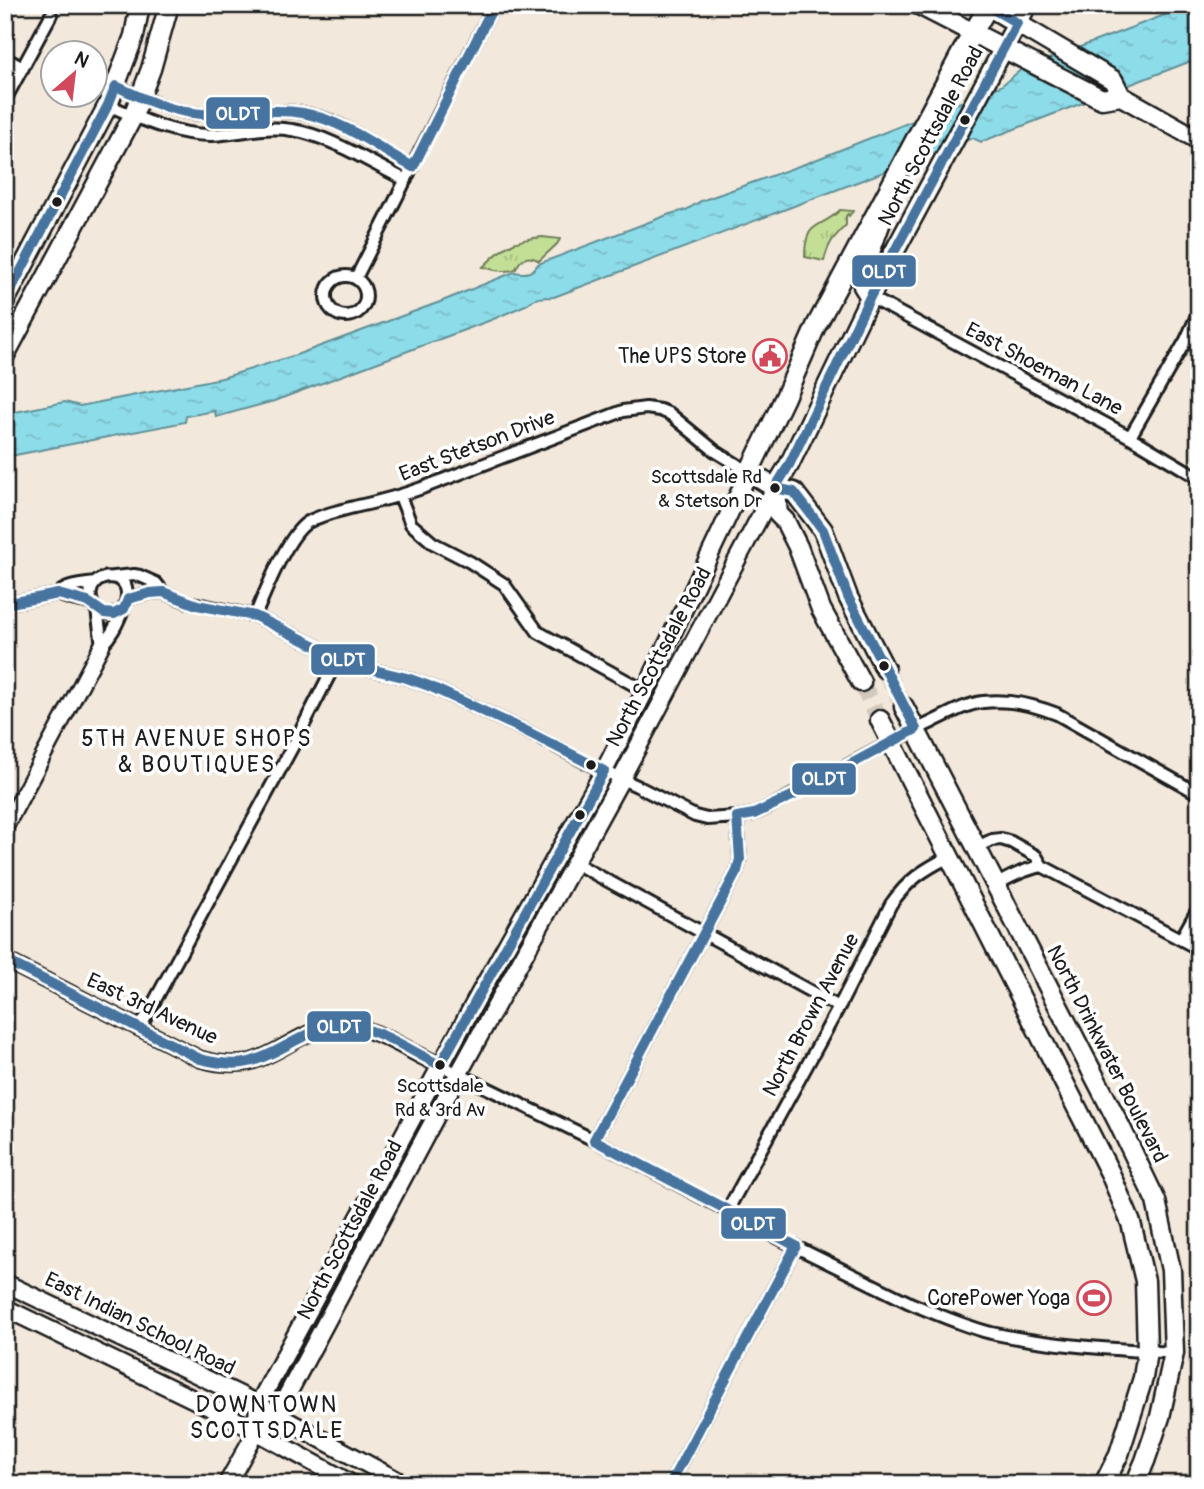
<svg xmlns="http://www.w3.org/2000/svg" width="1204" height="1489" font-family="Pangolin,sans-serif">
<style>
.grass{fill:url(#grass-tufts);stroke:#707e59;stroke-width:2}
.water{fill:url(#water-ripples);stroke:#608f97;stroke-width:2}
.lines{fill:none;stroke-linecap:round;stroke-linejoin:round}
.primary-tunnel{stroke:#d2c9be;stroke-width:18;stroke-dasharray:18 9;stroke-linecap:butt}
.minor-casing{stroke:#1c1c1c;stroke-width:16}
.tertiary-casing{stroke:#1c1c1c;stroke-width:19}
.secondary-casing{stroke:#1c1c1c;stroke-width:21}
.primary-casing{stroke:#1c1c1c;stroke-width:23}
.minor{stroke:#fff;stroke-width:10}
.tertiary{stroke:#fff;stroke-width:14}
.secondary{stroke:#fff;stroke-width:16}
.primary{stroke:#fff;stroke-width:18}
.bus-1-casing{stroke:#fff;stroke-width:16}
.bus-1{stroke:#46739f;stroke-width:10}
.bus-dot{fill:#1c1c1c;stroke:#fff;stroke-width:2.5}
.labels{text-anchor:middle;dominant-baseline:central;stroke-width:7;stroke-linejoin:round;paint-order:stroke}
.bus-label{font-size:19px;fill:#1c1c1c;stroke:#fff;text-anchor:end}
.street-label{font-size:21px;fill:#1c1c1c;stroke:#fff}
.poi-label{font-size:21px;fill:#1c1c1c;stroke:#fff;text-anchor:end}
.neighbourhood-label{font-size:23px;letter-spacing:2px;fill:#1c1c1c;stroke:#fff}
.line-badge{stroke:#fff;stroke-width:2.5}
.badge-label{font-size:19px;text-anchor:middle;font-weight:bold;fill:#fff}
</style>
<defs>
<pattern id="grass-tufts" width="24" height="20" patternUnits="userSpaceOnUse" patternTransform="scale(1.75)"><rect width="24" height="20" fill="#c3df96"/><path d="M3 7l-1-3M5 7V3M7 7l1-3M15 17l-1-3M17 17v-4M19 17l1-3" fill="none" stroke="#a7bf81"/></pattern>
<pattern id="water-ripples" width="26" height="14" patternUnits="userSpaceOnUse" patternTransform="scale(1.75)"><rect width="26" height="14" fill="#8ddce9"/><path d="M2 4q2-2 4 0t4 0M15 11q2-2 4 0t4 0" fill="none" stroke="#79bcc7"/></pattern>
</defs>
<rect width="100%" height="100%" fill="#f2e8db"/>
<filter id="ink" filterUnits="userSpaceOnUse"><feTurbulence type="fractalNoise" baseFrequency=".0143" numOctaves="2"/><feDisplacementMap in="SourceGraphic" scale="14" xChannelSelector="R" yChannelSelector="G"/><feConvolveMatrix kernelMatrix="1 2 1 2 8 2 1 2 1" color-interpolation-filters="sRGB"/></filter>
<g filter="url(#ink)">
<path class="grass" d="M840,210L853,211L849,216L848,214L846,216V225C833,239 829,241 824,261L805,257C805,219 820,230 840,210Z
M542,237L560,239L557,244L539,261C529,254 520,258 516,269C505,273 494,270 483,267C504,246 512,240 542,237Z"/>
<path class="water" d="M1191,5H1199V58L981,142L973,138L554,297C545,297 533,297 528,304L491,320L274,401L216,417L215,411L186,416L185,422L5,457V414L65,402L80,406L222,378L296,355L440,302L514,272C525,274 532,274 538,264L670,214L686,210L701,201L810,162L1001,86L1022,69Z"/>
<g class="lines">
<path class="primary-tunnel" d="M885,669L904,707
M861,682L880,720"/>
<g class="minor-casing">
<path id="minor" d="M5,58L23,68
M116,86C142,98 173,113 202,114C235,116 271,107 303,113C344,120 376,148 413,167
M5,100L51,15
M108,105C140,119 175,135 211,135C238,134 266,125 292,130C331,136 370,163 406,180
M326 296a20 20 0 1 1 40 0a20 20 0 1 1-40 0Z
M356,278L494,5
M870,297L1130,437L1199,478
M1130,437L1186,340L1199,311
M400,496L411,524L433,543L470,562L504,584L538,632L645,691
M114,577L134,575L140,576L156,583L163,592L188,602L255,616L354,665L407,678L429,686L522,729L589,764L637,786L695,816L707,819L737,817L754,814L765,809C820,782 873,750 928,724C945,716 965,704 983,702C1009,699 1034,705 1057,714L1199,794
M58,594C68,600 81,600 93,604
M128,599L150,593L163,592
M5,604L58,594C67,585 82,585 95,583
M97,610L102,645
M255,616C265,593 287,535 308,522C322,514 339,511 354,507C377,502 400,496 422,488L623,411L646,408L660,410L670,414L715,451L749,472
M102,645C112,635 117,624 122,612C145,565 80,570 92,602C97,617 113,616 124,609
M977,847L992,840L1001,839L1011,842L1036,856L1042,866L1199,949
M575,863L839,1007
M996,885C1011,876 1025,869 1042,866
M1181,939L1199,907
M140,1028L294,744L338,658
M440,1065L594,1140L790,1244L910,1303C936,1314 964,1326 991,1333C1051,1346 1113,1349 1174,1353
M594,1140L737,871L740,859L737,817
M727,1211L839,1007L891,904C908,880 923,870 949,857
M670,1484L796,1246"/>
</g>
<g class="tertiary-casing">
<path id="tertiary" d="M5,828L102,645
M5,960L200,1059C215,1063 233,1066 249,1062C282,1054 307,1024 345,1026C377,1027 410,1053 440,1065"/>
</g>
<g class="secondary-casing">
<path id="secondary" d="M5,1283L240,1395L404,1484
M5,1308L232,1418L352,1484
M256,1432L258,1405L266,1390L482,989L604,771L645,691L749,472
M227,1484L256,1432L276,1415L284,1401L459,1073L621,779L775,488"/>
</g>
<g class="primary-casing">
<path id="primary" d="M919,5L1102,99L1121,96
M986,5L1113,80L1121,96L1199,140
M870,297L863,286L862,274L881,222
M5,301L108,105L134,36L140,5
M5,355L133,116L151,69L169,5
M775,488L789,465L870,297L1027,5
M775,488L778,514L785,521L798,547L821,609L861,682
M885,669L848,597L823,530L794,492L775,488L749,472L785,397L816,326L838,285L963,50L989,5
M904,707L1119,1124L1156,1201L1171,1270L1174,1353L1160,1417L1145,1461L1135,1484
M880,720L1110,1173L1131,1223L1145,1281L1147,1351L1143,1378L1119,1454L1104,1484"/>
</g>
<use href="#minor" class="minor"/>
<use href="#tertiary" class="tertiary"/>
<use href="#secondary" class="secondary"/>
<use href="#primary" class="primary"/>
<g class="bus-1-casing">
<path id="bus-1" d="M5,301L108,105L116,86C143,99 171,112 202,114C236,116 270,107 303,113C344,121 378,148 413,167L494,5
M5,604L58,594L88,602L104,613L114,614L124,609L128,599L150,593L163,592L197,605L255,616L354,665L407,678L429,686L522,729L604,771L440,1065C410,1051 379,1027 345,1026C308,1025 282,1054 249,1062C233,1066 216,1063 200,1059L5,960
M670,1484L796,1246L594,1140L737,871L740,859L737,817L754,814L792,796L916,729L848,597L823,530L794,492L775,488L789,465L870,297L1017,23L986,5"/>
</g>
<use href="#bus-1" class="bus-1"/>
</g>
</g>
<defs>
<g id="civic-ring" transform="scale(1.75)"><circle r="9.5" fill="#fff" stroke="#d1495b" stroke-width="1.5"/><path d="M-.6-6.5H3V-4.5H.6V-3L4-1V1h2V6H-6V1h2V-1L-.6-3ZM-1.2 2.5V6h2.4V2.5Z" fill="#d1495b"/></g>
<g id="stadium-ring" transform="scale(1.75)"><circle r="9.5" fill="#fff" stroke="#d1495b" stroke-width="1.5"/><path d="M0-5a6.5 5 0 1 0 0 10a6.5 5 0 1 0 0-10ZM-3.5-1.8h7v3.6h-7Z" fill="#d1495b"/></g>
</defs>
<g fill-rule="evenodd">
<use href="#civic-ring" x="770" y="356"/>
<use href="#stadium-ring" x="1094" y="1298"/>
</g>
<g class="bus-dot">
<circle cx="965" cy="120" r="6"/>
<circle cx="57" cy="202" r="6"/>
<circle cx="775" cy="488" r="6"/>
<circle cx="884" cy="666" r="6"/>
<circle cx="591" cy="765" r="6"/>
<circle cx="580" cy="815" r="6"/>
<circle cx="440" cy="1065" r="6"/>
</g>
<g class="labels">
<g class="bus-label">
<text x="762" y="477">Scottsdale Rd<tspan x="762" dy="24">&amp; Stetson Dr</tspan></text>
<text x="440" y="1086" text-anchor="middle">Scottsdale<tspan x="440" dy="24">Rd &amp; 3rd Av</tspan></text>
</g>
<g class="street-label">
<text transform="translate(931 136) rotate(-62)">North Scottsdale Road</text>
<text transform="translate(1044 369) rotate(28)">East Shoeman Lane</text>
<text transform="translate(477 446) rotate(-21)">East Stetson Drive</text>
<text transform="translate(659 657) rotate(-62)">North Scottsdale Road</text>
<text transform="translate(152 1009) rotate(25)">East 3rd Avenue</text>
<text transform="translate(811 1015) rotate(-62)">North Brown Avenue</text>
<text transform="translate(1107 1054) rotate(63)">North Drinkwater Boulevard</text>
<text transform="translate(350 1230) rotate(-62)">North Scottsdale Road</text>
<text transform="translate(140 1324) rotate(26)">East Indian School Road</text>
</g>
<g class="poi-label">
<text x="746" y="356">The UPS Store</text>
<text x="1070" y="1298">CorePower Yoga</text>
</g>
<g class="neighbourhood-label">
<text x="197" y="738">5TH AVENUE SHOPS<tspan x="197" dy="26">&amp; BOUTIQUES</tspan></text>
<text x="267" y="1404">DOWNTOWN<tspan x="267" dy="26">SCOTTSDALE</tspan></text>
</g>
</g>
<g class="line-badge">
<rect x="205" y="96" width="66" height="34" rx="7" fill="#46739f"/>
<rect x="851" y="254" width="66" height="34" rx="7" fill="#46739f"/>
<rect x="310" y="643" width="66" height="33" rx="7" fill="#46739f"/>
<rect x="791" y="762" width="66" height="34" rx="7" fill="#46739f"/>
<rect x="306" y="1010" width="66" height="33" rx="7" fill="#46739f"/>
<rect x="720" y="1207" width="67" height="33" rx="7" fill="#46739f"/>
</g>
<g class="badge-label">
<text x="238" y="120">OLDT</text>
<text x="884" y="278">OLDT</text>
<text x="343" y="666">OLDT</text>
<text x="824" y="785">OLDT</text>
<text x="339" y="1033">OLDT</text>
<text x="753" y="1230">OLDT</text>
</g>
<rect width="1204" height="1489" fill="none" stroke="#fff" stroke-width="28"/>
<rect x="14" y="14" width="1176" height="1461" fill="none" stroke="#1c1c1c" stroke-width="2.5" filter="url(#ink)"/>
<g transform="translate(74 74) rotate(28)"><circle r="33" fill="#ffffff" stroke="#a4a4a4" stroke-width="2"/>
<path d="M0-5L12 26L0 18L-12 26Z" fill="#d1495b"/>
<text y="-10" font-size="19" font-weight="bold" text-anchor="middle" fill="#1c1c1c">N</text>
</g>
</svg>
